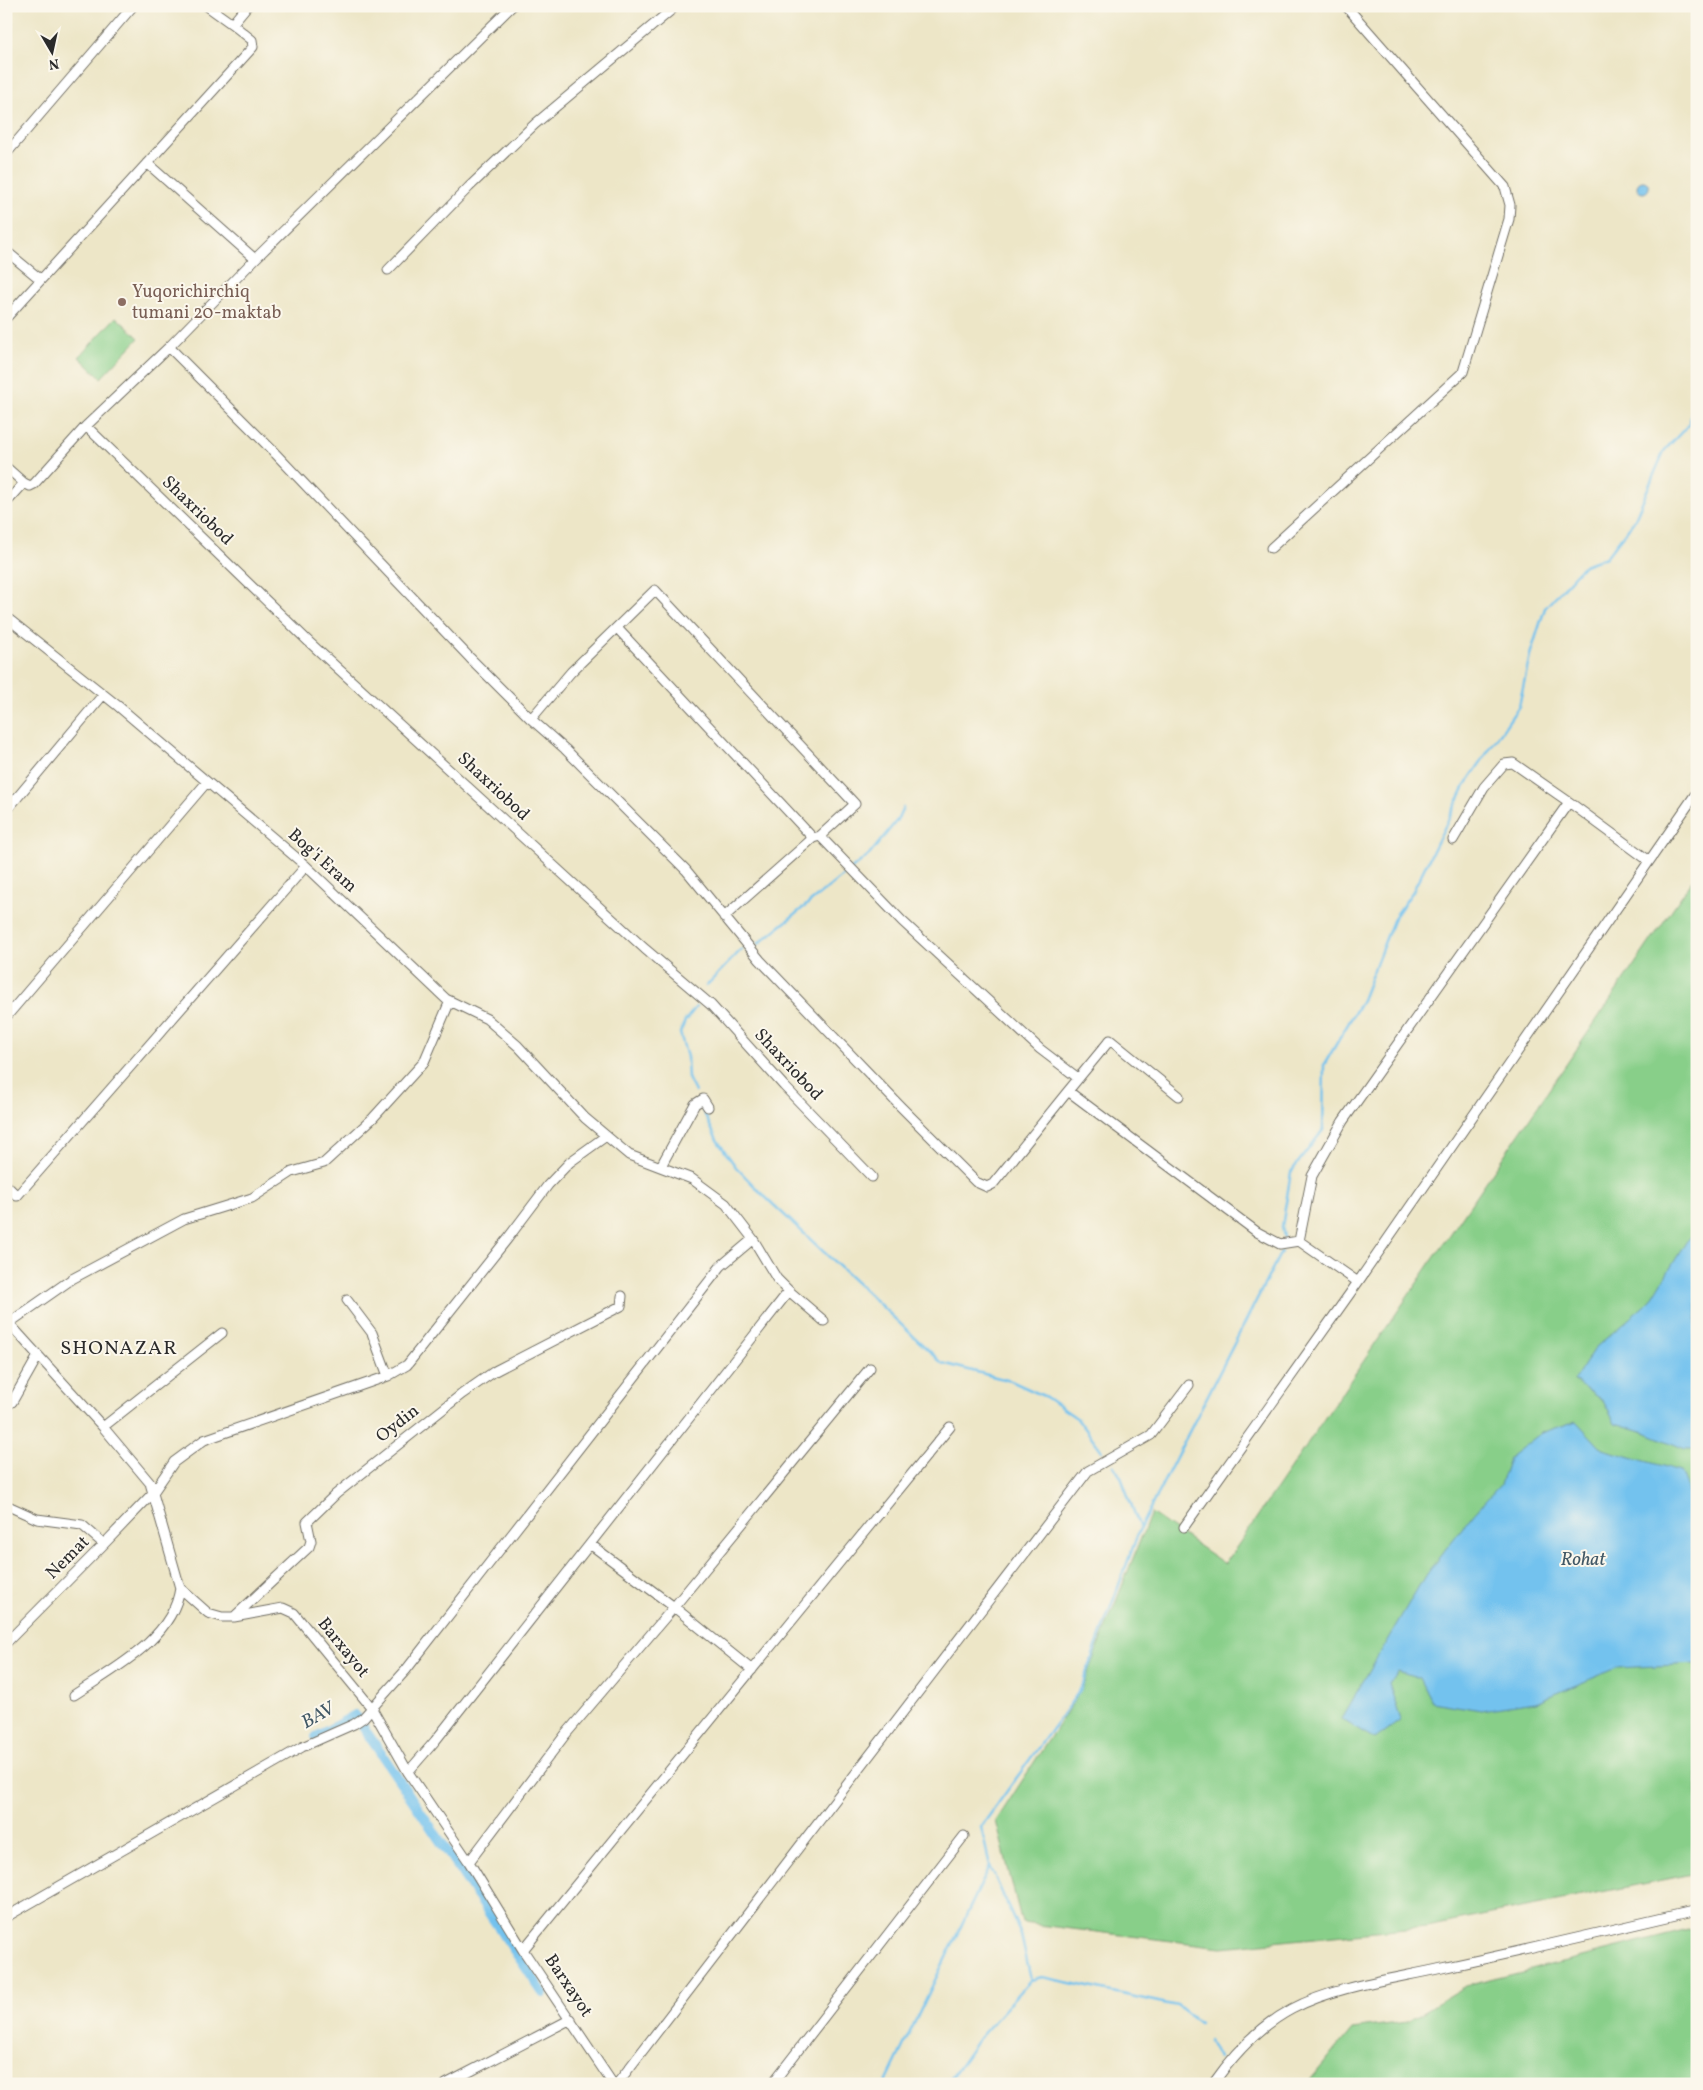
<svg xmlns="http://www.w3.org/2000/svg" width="1703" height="2090" font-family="Vollkorn,serif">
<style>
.green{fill:#88cf89;stroke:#5a7d5a}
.water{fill:#73c2ee;stroke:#4f768c}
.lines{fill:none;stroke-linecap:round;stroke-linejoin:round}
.stream{stroke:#73c2ee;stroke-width:2.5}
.canal{stroke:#73c2ee;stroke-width:10}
.minor-casing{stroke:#6f6c62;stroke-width:11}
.minor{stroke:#fff;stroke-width:9}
.education-dot{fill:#8d6e63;stroke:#fbf7ec;stroke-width:2}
.labels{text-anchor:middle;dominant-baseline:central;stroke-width:4;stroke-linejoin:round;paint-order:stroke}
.education-label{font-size:18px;fill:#785e54;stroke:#fbf7ec;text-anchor:start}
.street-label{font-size:18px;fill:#2b2b2b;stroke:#fbf7ec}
.water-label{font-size:19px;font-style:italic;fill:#415866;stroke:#fbf7ec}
.quarter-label{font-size:20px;letter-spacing:1px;fill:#2b2b2b;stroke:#fbf7ec}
</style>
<rect width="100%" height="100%" fill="#fbf7ec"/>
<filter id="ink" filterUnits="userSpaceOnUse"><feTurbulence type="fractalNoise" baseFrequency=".02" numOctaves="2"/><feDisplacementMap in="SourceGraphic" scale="10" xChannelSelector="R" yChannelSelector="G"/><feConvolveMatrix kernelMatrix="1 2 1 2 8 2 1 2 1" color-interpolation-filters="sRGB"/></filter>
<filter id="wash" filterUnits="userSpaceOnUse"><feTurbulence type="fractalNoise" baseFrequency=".0096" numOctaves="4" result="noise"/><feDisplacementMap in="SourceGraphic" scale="20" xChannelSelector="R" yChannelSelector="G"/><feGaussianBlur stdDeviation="1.12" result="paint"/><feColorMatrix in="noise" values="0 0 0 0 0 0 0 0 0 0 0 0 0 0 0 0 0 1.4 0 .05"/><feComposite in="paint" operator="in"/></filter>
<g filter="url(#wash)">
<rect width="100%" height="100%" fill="#ede6c7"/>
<path class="green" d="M116,317L139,338L101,378L79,357Z
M1697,873V1873L1426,1927L1222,1947L1022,1923L996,1821L1081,1690L1151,1513L1225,1564Z
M1697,1928V2084H1307L1352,2029L1406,2022L1466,1986Z"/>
<path class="water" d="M1637 187a6 6 0 1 1 12 0a6 6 0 1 1-12 0Z
M1697,1230V1449H1685L1645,1432L1615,1423L1603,1401L1574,1381L1596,1347L1651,1300L1686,1242Z
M1576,1421L1602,1449L1681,1471L1697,1512V1664L1617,1668L1536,1702L1481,1710L1432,1702L1420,1678L1398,1671L1389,1684L1401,1720L1375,1739L1341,1719L1426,1574L1474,1513L1500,1485L1509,1458L1541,1433Z"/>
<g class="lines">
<path class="stream" d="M758,944L870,854L898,819L903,808
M706,986L742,949
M695,1092L688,1078L687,1057L680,1033L685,1021L696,1007
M701,1107L717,1140L736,1167L761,1193L942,1363L1011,1381L1046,1397L1078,1419L1102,1451
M1284,1237L1282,1227L1291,1172L1323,1130L1324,1065L1362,1000L1394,918L1413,891L1466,784L1519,706L1530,655L1545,608L1584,565L1606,557L1634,521L1664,451L1690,423L1694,393L1697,388
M1113,1465L1121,1477L1140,1528
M1031,1980L1021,1935L990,1866L981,1827L1080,1690L1140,1528L1281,1252
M1208,2039L1218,2058
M885,2084L990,1866
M947,2084L980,2037L1031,1980L1042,1977L1177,2006L1199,2023"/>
<path class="canal" d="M316,1737L355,1715L543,1993"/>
</g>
</g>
<g filter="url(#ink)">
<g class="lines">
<g class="minor-casing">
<path id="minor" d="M207,6L232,24
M6,154L133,6
M147,163L255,259
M6,251L40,279
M388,270L469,187L535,124L676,6
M6,318L253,47L252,40L232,24L247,6
M169,347L272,450L470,658L531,719L565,749L686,870L760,960L900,1106L976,1182L987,1187L993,1184L1068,1091L1257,1232L1280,1244L1299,1241
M86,426L309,642L645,949L711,1005L784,1086L872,1177
M6,467L24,483
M6,503L24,483L30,486L34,484L86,426L169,347L255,259L512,6
M1271,548L1463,372L1509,219L1510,205L1505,187L1346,6
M6,617L118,706L306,866L446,999L487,1019L518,1046L585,1118L629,1155L692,1179L726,1204L753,1239L777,1279L789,1291L824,1321
M617,628L813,838
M531,719L571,672L655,590L855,804L820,836L813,838L724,917
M6,811L103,695
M820,836L902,921L1040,1049L1078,1078
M1453,840L1484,787L1504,764L1513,763L1569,802L1648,860
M6,1017L207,782
M1068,1091L1110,1040L1179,1096
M661,1166L695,1104L703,1099L708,1107
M6,1185L17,1196L306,866
M1358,1282L1299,1241L1312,1176L1343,1121L1569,802
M347,1300L372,1333L388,1376
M6,1320L103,1427L150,1483L180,1588L208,1613L222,1617H234L283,1608L294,1613L371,1707L408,1772L469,1862L523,1950L613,2084
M9,1323L72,1279L184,1219L252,1198L292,1172L324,1163L373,1118L424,1062L450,1001
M6,1406L12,1402L38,1356
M103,1427L222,1333
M6,1505L37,1519L82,1525L104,1544
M1184,1527L1358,1282L1697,792
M590,1544L674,1607L752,1670
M235,1616L309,1547L311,1541L307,1522L336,1494L462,1394L495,1371L621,1306L622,1296
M6,1643L104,1544L152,1494L174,1462L204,1440L388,1376L407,1365L508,1238L548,1185L570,1162L606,1136
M74,1695C113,1669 173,1639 180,1588
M408,1772L435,1741L789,1291
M469,1862L565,1735L674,1607L870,1368
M6,1917L302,1747L354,1724L363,1718L406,1670L721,1266L753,1239
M523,1950L950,1427
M446,2084L571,2019
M617,2084L1088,1471L1151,1435L1189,1385
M772,2084L964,1836
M1213,2084C1234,2054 1260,2026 1292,2009C1335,1986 1394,1979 1442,1968C1527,1950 1612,1930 1697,1910"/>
</g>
<use href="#minor" class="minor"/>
</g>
</g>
<circle class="education-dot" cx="122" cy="302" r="5"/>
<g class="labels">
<g class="education-label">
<text x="132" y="292">Yuqorichirchiq<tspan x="132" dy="21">tumani 20-maktab</tspan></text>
</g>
<g class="street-label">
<text transform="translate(197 511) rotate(44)">Shaxriobod</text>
<text transform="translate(493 787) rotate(43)">Shaxriobod</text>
<text transform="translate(322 861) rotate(42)">Bog'i Eram</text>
<text transform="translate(788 1065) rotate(47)">Shaxriobod</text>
<text transform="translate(398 1424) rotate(-38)">Oydin</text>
<text transform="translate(68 1558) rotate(-45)">Nemat</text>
<text transform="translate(343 1648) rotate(51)">Barxayot</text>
<text transform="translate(568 1986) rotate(56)">Barxayot</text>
</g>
<g class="water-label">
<text x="1583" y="1560">Rohat</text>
<text transform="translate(318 1716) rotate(-30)">BAV</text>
</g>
<g class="quarter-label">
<text x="119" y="1349">SHONAZAR</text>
</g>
</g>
<rect width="1703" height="2090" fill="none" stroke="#fbf7ec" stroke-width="25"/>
<g transform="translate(52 52) rotate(171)" stroke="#fbf7ec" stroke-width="4" paint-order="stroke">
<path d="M0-4L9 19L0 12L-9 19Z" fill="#2b2b2b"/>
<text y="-8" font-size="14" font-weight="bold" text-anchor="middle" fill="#2b2b2b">N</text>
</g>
</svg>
